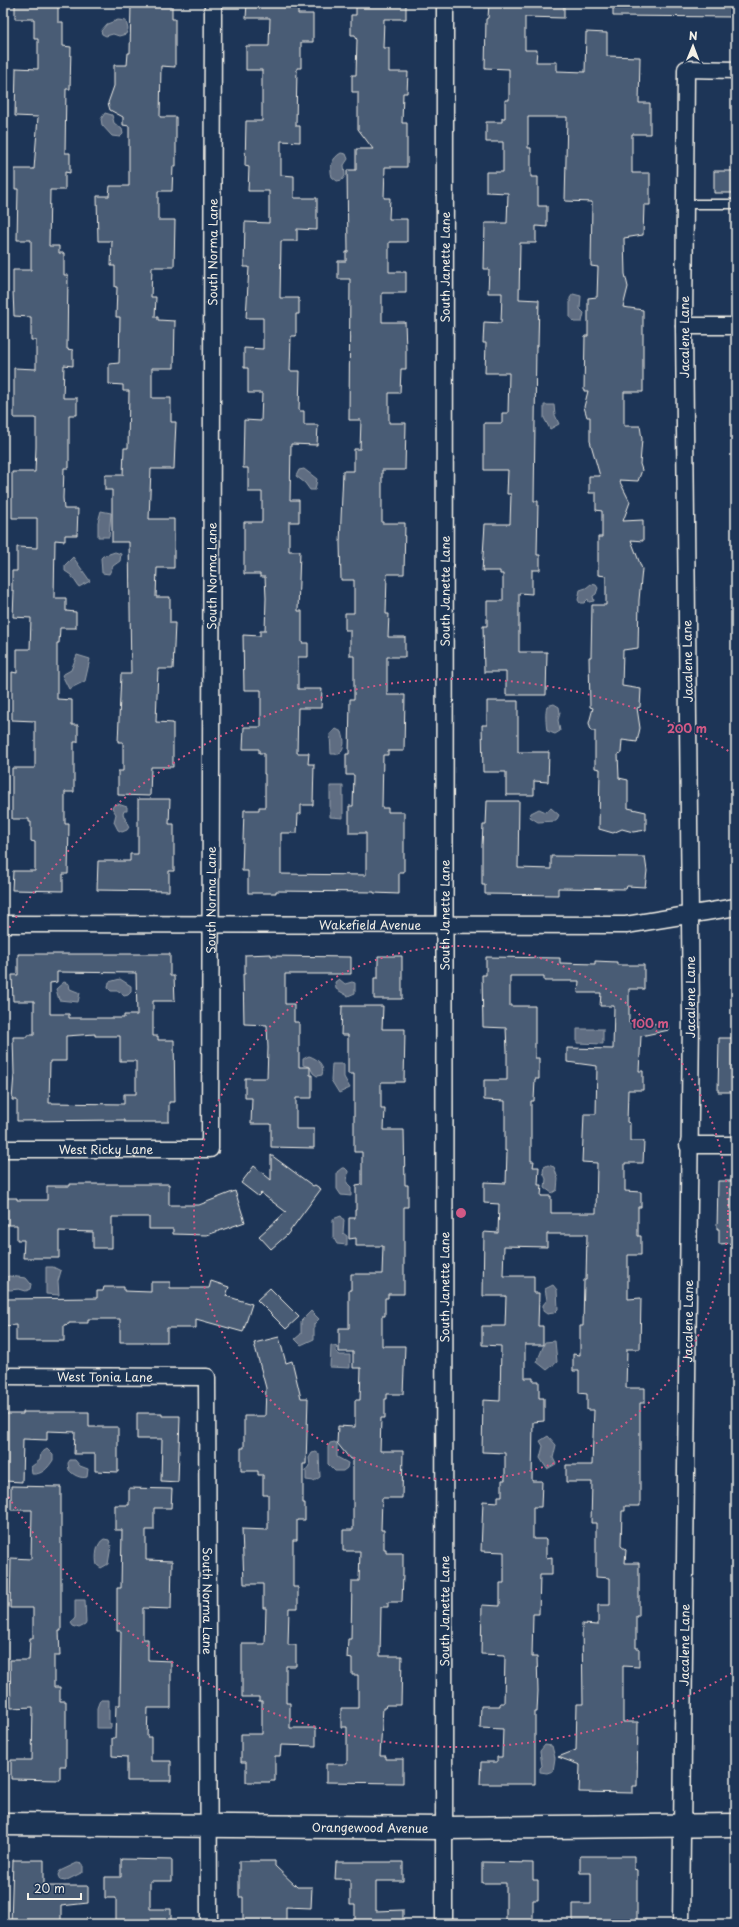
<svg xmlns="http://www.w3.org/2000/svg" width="739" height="1927" font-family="'Playpen Sans',sans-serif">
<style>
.water{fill:#5e6d82;stroke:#9aa2ab}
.building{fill:#485b74;stroke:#f4f1e8;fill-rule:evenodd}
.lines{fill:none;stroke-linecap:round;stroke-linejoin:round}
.lane-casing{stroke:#f4f1e8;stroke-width:11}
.street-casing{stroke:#f4f1e8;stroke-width:19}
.secondary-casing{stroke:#f4f1e8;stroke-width:25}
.lane{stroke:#1d3557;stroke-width:8}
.street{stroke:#1d3557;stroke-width:16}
.secondary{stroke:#1d3557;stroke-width:22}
.ring{fill:none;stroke:#d15985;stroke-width:2;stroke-dasharray:2 4}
.labels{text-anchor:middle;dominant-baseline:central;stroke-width:3.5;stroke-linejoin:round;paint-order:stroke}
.street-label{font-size:12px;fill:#f4f1e8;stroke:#1d3557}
.centre{fill:#d15985;stroke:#1d3557;stroke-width:2}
.ring-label{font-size:12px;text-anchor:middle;font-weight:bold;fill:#d15985;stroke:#1d3557;stroke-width:3.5;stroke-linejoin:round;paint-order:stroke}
</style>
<rect width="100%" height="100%" fill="#1d3557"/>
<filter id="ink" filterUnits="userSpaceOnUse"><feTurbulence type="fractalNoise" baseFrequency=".025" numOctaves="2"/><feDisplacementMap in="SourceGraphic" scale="8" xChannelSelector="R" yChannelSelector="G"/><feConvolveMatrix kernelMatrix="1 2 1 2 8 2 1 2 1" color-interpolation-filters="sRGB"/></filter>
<g filter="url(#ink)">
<path class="water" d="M118,20L126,21L128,29L126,34L119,36L113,34L106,36L102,34L101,31L107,24Z
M105,113L112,115L114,123L122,129L123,134L120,137L112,136L102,125L101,119Z
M341,153L346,154L348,159L344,165L345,176L342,180L337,181L332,177C329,167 332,158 341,153Z
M573,294L581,296L580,309L584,313L582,322H574L570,318V298Z
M544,405H554L555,415L559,424L550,429L544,418Z
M304,469L317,479L315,490H310L305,483L296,476L299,470Z
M101,511L111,513L109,537H98V522Z
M115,552L121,554L120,561L113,566L109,574L102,573L101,558L103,556Z
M73,557L90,581L79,587L71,575L65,571V565Z
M591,584L596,585L598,588L596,594L593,596L594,601L589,602L588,599L584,603H580L578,600L580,590L586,588Z
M77,655L90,659L85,681L69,689L62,675L71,670Z
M554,704L559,707L560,713L558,720L560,731L555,734L547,731C546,724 545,712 547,706Z
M336,729L342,732C345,742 345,747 339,754H331L330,734Z
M330,786H343V818L330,817Z
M118,804L127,807V811H124L123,814L129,827L127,830L122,832L118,830L114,822L116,814L112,808L114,805Z
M551,808L559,815L556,821L538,822L530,817L531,813L539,809L546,812Z
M120,979L131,986V992L128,995L124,996L119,991H111L108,988L109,982Z
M339,979L345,984L352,982L355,983V993L348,996L336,989L335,982Z
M64,982L69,984L70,989L80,993L78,1002L59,1000L56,989Z
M577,1029H603V1044L577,1043Z
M309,1056C318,1059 325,1065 322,1075L317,1076L313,1073L310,1067L303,1065V1059Z
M332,1064H344V1077L350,1088L339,1093L331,1080Z
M548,1165L554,1167L558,1179L557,1190L552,1193L545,1188L546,1179L543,1172L544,1167Z
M342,1168H345L348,1171L347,1183L351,1187V1196L341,1195L337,1189V1172Z
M341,1216L344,1220L343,1233L347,1236V1245L337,1244L333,1237V1219Z
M46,1267H53L61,1271L58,1281L59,1295L46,1294Z
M9,1276L26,1278L31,1284L30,1289L26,1291L19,1289L10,1290L4,1289L3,1278Z
M553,1285L557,1290L558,1309L554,1313L547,1314L543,1311V1305L547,1300L545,1289Z
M311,1311L319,1319L314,1324V1339L301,1345L295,1339L301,1334V1321Z
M555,1341L557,1362L547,1370L537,1362L545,1342Z
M331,1345L337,1347L336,1352L340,1355H350V1368L330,1367Z
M548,1436L556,1445L553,1458L556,1464L547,1469L540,1458L543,1446L540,1441Z
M335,1442L337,1445V1457L348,1463L347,1468L343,1471H335L328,1464V1447L330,1443Z
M47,1449L53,1455V1460C48,1468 42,1475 32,1474L31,1467L40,1460L41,1453Z
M312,1453L316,1452L319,1454L320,1477L314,1481L306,1480V1471L310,1466L309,1458Z
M75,1460L80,1466L88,1469L87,1477C81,1479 73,1475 69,1470L68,1463L70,1460Z
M104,1539L109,1540L111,1546L108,1564L101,1568L97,1565C95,1558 96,1543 104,1539Z
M75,1600H85L86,1623L85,1625L79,1628L73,1626L71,1623L75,1618Z
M100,1700H109V1723L111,1724V1728H97V1708Z
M545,1745L552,1746L555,1758L553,1771L547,1773L540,1772V1768L542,1766L540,1751Z
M77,1863L83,1864V1872L65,1881L60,1880L58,1875L60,1871Z"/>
<path class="building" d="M15,3H58V22H63V46L71,47L70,89H66L65,153H70V173L65,172V190H50L49,246H59V253H64V275H68L67,349L73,350V366L64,365L63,398H77V415H69V468H64L63,498L64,509H78L77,535H65V541L55,540L54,598H66V611L76,612V628H60L59,643H57V699L72,700V725H78V742H74V792H65V824H69L68,874H63V891L12,890L13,871H35V842L31,841V822H29V819H12V768H35V721L12,720V672L17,673V649H30L31,618L13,617L14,591H12V571H17V547L37,548V518H12V472H35L36,447V418H14V368L36,369V340H31V317L14,316L13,291V270H31V240H17L18,189H15V169H34L38,117L15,116L16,68L38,69V39H34V19H15Z
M131,3H172V19H175V67L161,66L160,117H176V166H173L172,191H158V220H175L174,267H152L151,297H156L155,317H158V320L175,321L174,368H152V398H171V422H176L175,443L174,469H151L149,519H174V568H157L156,597H170V623H175L173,669H158L156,722L173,723V767H151L150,796L118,795V771H123V742H118L121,674H131L129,542H112V490H105V475H123L124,448H128L129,391H123V385L109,384V364L119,363L120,317H116L117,287H115V266H111L112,241H98L97,196H109L110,186H129V126L123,125V117L110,110L108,103L114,86V65H127L128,53H130Z
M247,3H298V14H313V42H301V68H297L296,126H300V142L281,141V175L294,176V198H317V230L297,229V241H281L280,298H299V314H296V336H291L290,371H300L299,411H304V425H318L317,445L291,444L290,500H299V522H289V551H300L298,611H302V643H308V657H298V689H322L321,708H298L297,753H309L308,764H314L313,805H301V814H298L297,833H281V874L366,875V833H349V806H353L354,775H346V754H349L350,699H354V656H350V630H345V613H354V580H341L340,543L343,471H354V449H360L361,420H349L350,279H338V261H346V252H348L347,170H356V149H373L358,129V92H352V75H356L357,40L355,35H351V15H356V3H406V19H384L383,48H389V72H408L407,93H403L402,123H407V167H385L384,198H390L389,219H407V242H389V272H406V293H382V322H405L406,349V369H401L400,393H389V423H406L405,470H382V523H405L404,574H387L386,614H389L388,637H405V657H387V695H405L404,751H388V755H383L382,808H388V812H404V872H399V894L374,893V892L276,891V893H248V871H242L244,810H259V807H265V774H264V753H259V749H243L244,727H261V690H244L243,635L260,636V631H265L266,598L265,577H260V574H244V522H262V492H248V468H243L244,420L261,421L262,393H248V368H244V348L263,349V318H246L249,267H244L245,222L269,223V191H248L249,167L245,166L246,121H262V70H246V46H269L270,18H246Z
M489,3H564V18L525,17V50H537L536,62H557V71L585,72L586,32L607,33V56L640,57L639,103H650V134H632V173H650V205H644L643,235L624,238L625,274L628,287L623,307L643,310V392H624V426H640L642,439L640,464L642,470L638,481L619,480L630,502L623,521L643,520V541L631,540L642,569L639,600L638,648L623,650L622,686L641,689L640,707L637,708L640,728L637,742L622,740L621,753L618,754L619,778L628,780V808L646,812V830L633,832L622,829L613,833L599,829L600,769L595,768V731H591L589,723L593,708L590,707L589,657H591L592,605H606V576L598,575V537H602V511L596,510V493H589V476H600L590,441V417H587L584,407L588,391H584L585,336H588V298L597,297L598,267L591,266L592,202L565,201L567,117H528V148H531V177H538V206H547V227L536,226V243H520L519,299L539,300L538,346H536L534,501H538L537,555H540V570H532V594L519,593V652H547L546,695H506V672H484L483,626H487V601H503V574H500V571H482L485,524H510L511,494H507L508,470H484V423H502V413H508L509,373H485L486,343H483L484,322L501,323L502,293H488L489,269H484L485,223H507L508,193L486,192V172H503V142H486V122H502V118H505V100H509V69L485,68L486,19L488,18Z
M613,3H736V17L613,16Z
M714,171H736V193H714Z
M487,701H518V752H549L548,782L534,781V795H506V772H483L482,725H487Z
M138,799H170L169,824H174V871H169V891L97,890L98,861H130V854H138Z
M487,801H519L518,868L551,869V856L645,857L647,871L645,887L627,886L626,889L558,888V895L485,894V885H482V846L483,825H486Z
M18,954H170V976H174L175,1001H153V1036H158V1040H174L175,1102H169V1122H124V1120L17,1121V1100H12L14,1074L13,1037H28V1035H34V1001H13L12,975H18ZM57,972L136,973L137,1015H124V1018H69V1014H50V983L57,982ZM95,1034V1036H120V1061H136V1094H124V1104L49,1103L50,1061H66V1036Z
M271,954V956L351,957V974H285V1004H294V1022H299V1067H310V1075H312V1098H296V1129H314V1148L271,1147V1124H251L252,1098H245V1078H267L268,1048L267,1025L244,1024L243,974H245V955Z
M378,956H402V999H374V978H378Z
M486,957L560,958V963L595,964V961L617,962V965H644V989H629V1023L668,1024L669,1030L641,1036L639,1071H643V1090H628L627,1122L630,1123V1141H644L643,1163H625V1191L641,1192V1207H638V1236H641V1255H628V1299L641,1298L640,1349H627L626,1388H645V1403H640V1506H625V1511H622L621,1546L626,1550L625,1563H639V1616H636V1648H639V1667L623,1666V1722H638L637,1786H633V1793L579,1792L580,1765L558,1757L576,1750L577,1704H583L582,1624L598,1625V1605H610V1578L596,1577V1523H591L592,1482H566V1465H592L594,1410H587V1394L579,1393V1371H573V1354L580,1355V1326H583L584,1280H586L587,1234H547V1247L504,1246L503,1276H534V1293H539L538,1326H543V1345H525V1378H533V1381H539V1398H544V1421L533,1422L532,1481H542L541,1507H533V1539H546V1558L552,1557V1575H540L539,1614H533L532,1657H537L538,1691L537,1712H535V1784H480L481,1762H497V1757H502L503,1729L480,1728L481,1706H500V1703H504L505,1655L481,1654L482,1605L500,1606V1583H504V1552L481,1551L483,1501L498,1502V1496H502V1480H505V1453L482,1452L483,1400L500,1401L501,1346L482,1345V1326H505L506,1296H483L484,1232L498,1233L499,1204L484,1203V1182L506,1183L507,1151H505V1101L484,1100V1080H507V1051L506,1028L483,1027L482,975H486ZM510,976H544V981H579L578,993H601L600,1006H614L613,1049L567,1048V1062L597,1066L596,1114H584L582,1162L597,1163L596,1213H551V1196H541L542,1185H538L539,1167H533L534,1161H531V1101H534L535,1079H539V1058H535V1006H510Z
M342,1006H383L382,1029H405L404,1082H381V1109H385L384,1130H404L405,1185H408V1207H404V1294H388V1298H385V1316H382V1346H405L403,1394H387V1399H385V1418H381L380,1451H403L402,1498H382L381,1530H384V1549H386V1553H403V1574L402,1602H388V1607H381L380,1656H402L401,1705H386L385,1708H383L380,1756H386V1759H403V1783L326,1782V1764H347V1727H341V1708H358V1675H352V1659L347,1658L348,1639H351L352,1581H359L360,1551H343V1530H353V1459H350L337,1443L338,1426L355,1427V1400H360L361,1368H353V1352H339V1328H349V1290H351V1274H382L383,1246H356V1238L349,1239V1218H355V1210H356V1186L362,1185V1152H354V1074H348V1035H341Z
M719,1038H736V1092H718Z
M271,1155L313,1186L315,1185L321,1189L287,1235L271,1249L259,1236L286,1212L261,1193L258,1196L241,1183L254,1166L271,1180Z
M718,1181H736V1243L719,1244V1229H717Z
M70,1184H169V1205H199L235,1191L245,1222L207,1235L173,1234V1229H149V1217H112V1248H93V1232L59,1231V1258H23L24,1240H17V1225H3V1198H17V1200H47V1186H70Z
M211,1281L229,1287L226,1296L252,1304L243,1332L196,1319V1328H167V1342H120V1319H88V1323H69V1324L64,1325V1341H16V1325L3,1326V1299L97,1298V1291H103L104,1287H124V1291L151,1292V1282H170V1288H209Z
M270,1288L299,1317L286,1329L257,1300Z
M279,1337L286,1363L292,1361L301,1398H308L306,1464H303V1503H305V1520H297V1540H293V1587H298V1608H289L288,1645H296V1666H286V1703H290V1728H316V1746L281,1745L280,1756H275V1781H270V1782H246V1762H241V1734H262V1701H259V1697H242V1644H265L266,1608H263V1584H244L242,1529L268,1530V1495H263V1475H258V1471H241V1448H244V1416H265L266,1388L254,1343Z
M23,1412H89V1427H118V1472L95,1471V1454H74L75,1432L47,1431V1440L23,1439L22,1482L4,1481V1414H23Z
M137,1413H162V1416H180L178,1482L161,1481L162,1439H137Z
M11,1486L61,1487V1631H59L60,1656H54V1687H60V1701H66V1766H60V1780L11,1779V1760H32L33,1707L11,1708L10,1660H29L30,1638H33V1608H10L11,1558L31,1559L32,1510H11Z
M129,1488L172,1489L171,1508H154V1530H146V1560L172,1561L171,1609L143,1608V1639H148V1660L171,1661V1708H148L147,1737H151V1761H171V1781H127V1757L112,1756V1738H115L116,1705H120L121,1631H117V1588H121L122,1530H115V1505H129Z
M580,1856H634V1869L637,1870V1921H627L628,1924H573V1904H591V1873H580Z
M121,1859L172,1860V1881H150V1909H171V1924H116V1898H105V1877H121Z
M13,1860H44V1886H88V1903L61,1906V1924H11Z
M239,1861H275V1866L297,1887H312L311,1908L286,1907V1924H243V1897H239Z
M336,1862H403V1881H376V1911L403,1910V1924H355V1905H350V1879H335Z
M482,1862L533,1863V1880H538V1900H533V1924H506V1883H482Z"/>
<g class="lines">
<g class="lane-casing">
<path id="lane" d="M686,204H736"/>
</g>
<g class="street-casing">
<g id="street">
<path d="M684,326H736"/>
<path id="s1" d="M3,924L626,925L736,907"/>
<path d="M688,1145H736"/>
<path id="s2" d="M3,1149H210L213,3"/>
<path id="s3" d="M3,1376L207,1377L209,1924"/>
<path id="s4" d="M444,1924L445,3"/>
<path id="s5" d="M681,1924L691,1017L684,326L686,69L736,70"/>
</g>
</g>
<g class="secondary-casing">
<g id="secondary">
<path id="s6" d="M3,1824L445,1828L736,1825"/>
</g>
</g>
<use href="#lane" class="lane"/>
<use href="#street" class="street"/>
<use href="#secondary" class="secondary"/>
</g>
</g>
<g class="ring">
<circle cx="461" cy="1213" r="267"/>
<path d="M732 1673A534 534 0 0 1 3 1488M3 938A534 534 0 0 1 732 753"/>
</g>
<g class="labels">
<g class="street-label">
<text stroke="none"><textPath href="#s2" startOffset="1104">South Norma Lane</textPath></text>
<text stroke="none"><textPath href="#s4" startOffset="1657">South Janette Lane</textPath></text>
<text transform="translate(684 337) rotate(-90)">Jacalene Lane</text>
<text stroke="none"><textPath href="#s2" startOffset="780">South Norma Lane</textPath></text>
<text stroke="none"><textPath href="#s4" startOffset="1333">South Janette Lane</textPath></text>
<text transform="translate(687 661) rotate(-91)">Jacalene Lane</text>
<text stroke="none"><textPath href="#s2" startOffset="456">South Norma Lane</textPath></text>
<text stroke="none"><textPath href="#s4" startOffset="1009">South Janette Lane</textPath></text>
<text stroke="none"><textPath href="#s1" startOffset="367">Wakefield Avenue</textPath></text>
<text transform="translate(690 997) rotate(-90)">Jacalene Lane</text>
<text stroke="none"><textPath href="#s2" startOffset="103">West Ricky Lane</textPath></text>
<text stroke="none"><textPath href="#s4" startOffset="637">South Janette Lane</textPath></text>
<text stroke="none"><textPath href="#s5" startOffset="603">Jacalene Lane</textPath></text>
<text stroke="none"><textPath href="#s3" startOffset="102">West Tonia Lane</textPath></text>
<text stroke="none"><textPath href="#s3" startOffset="428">South Norma Lane</textPath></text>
<text stroke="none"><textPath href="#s4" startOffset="313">South Janette Lane</textPath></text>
<text stroke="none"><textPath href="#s5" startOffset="279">Jacalene Lane</textPath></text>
<text stroke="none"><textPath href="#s6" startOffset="367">Orangewood Avenue</textPath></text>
</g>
</g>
<circle cx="461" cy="1213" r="6" class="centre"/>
<g class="ring-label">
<text x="687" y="733">200 m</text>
<text x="650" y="1028">100 m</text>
</g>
<rect width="739" height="1927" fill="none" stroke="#1d3557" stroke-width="16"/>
<rect x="8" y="8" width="723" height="1911" fill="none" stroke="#f4f1e8" stroke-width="1.5" filter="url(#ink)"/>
<g transform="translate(693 46) rotate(1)" stroke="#1d3557" stroke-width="3" paint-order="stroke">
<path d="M0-3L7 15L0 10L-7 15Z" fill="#f4f1e8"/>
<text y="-6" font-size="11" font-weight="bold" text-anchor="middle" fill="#f4f1e8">N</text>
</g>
<path d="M28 1893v6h53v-6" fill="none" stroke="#f4f1e8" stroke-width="2"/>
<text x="34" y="1893" font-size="12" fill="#f4f1e8" stroke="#1d3557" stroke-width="3" paint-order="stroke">20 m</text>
</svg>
